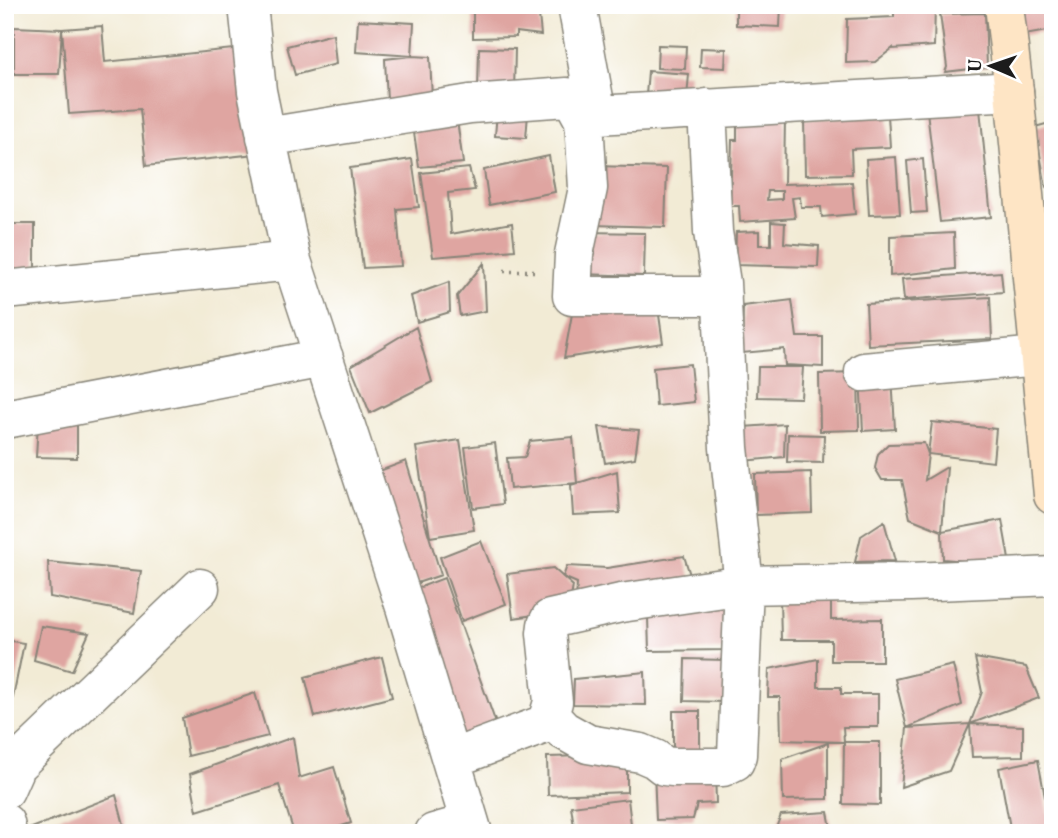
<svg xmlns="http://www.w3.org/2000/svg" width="1058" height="838" font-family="Vollkorn,serif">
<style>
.building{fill:#dfa5a1;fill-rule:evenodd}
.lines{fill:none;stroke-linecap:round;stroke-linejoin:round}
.street-casing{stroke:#878478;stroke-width:41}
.secondary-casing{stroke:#878478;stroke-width:41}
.path{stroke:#878478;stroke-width:4.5;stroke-dasharray:2 5;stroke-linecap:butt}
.street{stroke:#fff;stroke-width:38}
.secondary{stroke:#fee5c5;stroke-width:38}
</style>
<rect width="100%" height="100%" fill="#fff"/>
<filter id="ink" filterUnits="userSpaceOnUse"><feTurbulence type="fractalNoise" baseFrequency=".0143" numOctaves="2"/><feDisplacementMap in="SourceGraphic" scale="14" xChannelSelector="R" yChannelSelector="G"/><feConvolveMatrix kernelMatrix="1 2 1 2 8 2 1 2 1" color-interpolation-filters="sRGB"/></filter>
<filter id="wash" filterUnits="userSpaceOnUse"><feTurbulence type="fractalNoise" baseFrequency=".00686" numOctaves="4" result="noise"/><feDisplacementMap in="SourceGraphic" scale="28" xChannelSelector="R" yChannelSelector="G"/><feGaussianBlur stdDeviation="1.57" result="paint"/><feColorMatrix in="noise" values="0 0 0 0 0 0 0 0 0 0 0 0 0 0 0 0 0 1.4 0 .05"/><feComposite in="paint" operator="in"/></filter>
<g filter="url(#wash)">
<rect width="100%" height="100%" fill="#f2ebd5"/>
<g id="blocks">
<path class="building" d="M473,5H538L541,35L516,32V37L473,38Z
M736,5H781L780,27L736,25Z
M894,5H935L934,46L893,49V48L875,62L846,63L847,19L894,17Z
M1005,5H1053V30L1008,38Z
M985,13L987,67L945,72L947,67L940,14Z
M358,20L414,23L412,56L356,52Z
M102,26L105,62L243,48L255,154L146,166L140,109L69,114L62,29L59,74H14V27L62,29Z
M333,34L336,64L295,75L287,46Z
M658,45L686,46L685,69L657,68Z
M479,48L515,49L514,93L478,92Z
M701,48L726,49L725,68L700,67Z
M412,56L430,57L432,99L387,101L385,59Z
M648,71L689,74L687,98L646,95Z
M980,109L991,217L940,222L927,111Z
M497,112L528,114L526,138L495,136Z
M456,113L463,163L419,167L412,119Z
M888,115L890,147L851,149L852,174L805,175L804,119Z
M737,117H785L784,184L852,182L855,214L822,217L821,207H801L800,197L792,198L795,218L740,222L739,206H730L732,140H737ZM768,191H782V199L767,200Z
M1053,122V183L1046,187L1035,127Z
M549,156L555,192L489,205L484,170Z
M896,157L900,214L869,215L866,159Z
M412,159L419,207L397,209L401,266L363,268L350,168Z
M923,159L927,212L911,213L907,161Z
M594,166L667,168L665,227L593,225Z
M469,168L475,190L448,193L451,234L512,223L515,250L433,257L421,173Z
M771,222L785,223L784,243L819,246L818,267L735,265L736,232L759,231V245H771Z
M5,224H35V270L5,271Z
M584,232L645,233L644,276L580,274Z
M954,233L955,269L890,276V236Z
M484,263L486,311L460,316L457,296Z
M1001,272L1003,292L904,300L902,279Z
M449,282L450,312L417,322L411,296Z
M990,297L992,339L868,345L866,304Z
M792,300L797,337H823V367L785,365L784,349L742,353L743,306Z
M657,301L663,343L564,358L572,314Z
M416,327L432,382L370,413L351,366Z
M690,364L694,402L656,406L653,368Z
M758,367H803L801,398L757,397Z
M858,373L859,430L820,431L819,374Z
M892,375L895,429L863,431L860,376Z
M38,422L77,425V458L36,457Z
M932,422L996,429L993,462L928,454Z
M785,424L784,457L732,462L729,428Z
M599,427L639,430L635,458L605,463Z
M788,434L824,435L823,463L787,462Z
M573,437L577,483L510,489L507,458L525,457L530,441Z
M460,440L474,530L430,537L416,447Z
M495,443L503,504L473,508L465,447Z
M924,443L928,454L925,480L947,467L942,531L910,518L902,480H882L875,468L878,454L888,444Z
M406,461L441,575L402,588L366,476Z
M617,471L620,513L573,515L571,485Z
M811,472L812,513L756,515L755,474Z
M1002,520L1010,565L943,559L942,531Z
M884,521L895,561L855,562L861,536Z
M481,541L506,604L462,621L440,557Z
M684,556L691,578L576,602L577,583L563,577L567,566L607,568Z
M48,562L141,571L134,613L50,597Z
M553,568L573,586L569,610L513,618L507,574Z
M444,578L499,732L458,748L402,594Z
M831,596V620L882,619V661H831V640H781L780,597Z
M723,601L727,650L649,651L648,617Z
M41,626L89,633L72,671L34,660Z
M5,640L24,643L10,712L5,711Z
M382,657L392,697L315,717L305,677Z
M975,658L1026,667L1039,698L970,724L982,692Z
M685,659L726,660L725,702L684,701Z
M818,659V687H841V694H878V727H843L844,742L781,740L780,697H768L769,669Z
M953,665L962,705L907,728L895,679Z
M645,672L646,705L573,704L574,679Z
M255,693L268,736L188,756L182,718Z
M673,711H700V752L673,751Z
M970,724L1023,726V756L972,757Z
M970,724L949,771L901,787L907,728Z
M293,737L299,778L334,767L351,823L320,833H294L279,785L197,811L190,774Z
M844,742H880V805L843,804Z
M828,743V799L783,800L782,759Z
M627,755V792L548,795L547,757Z
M1038,760L1051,829L1032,833H1011L999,768Z
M715,769L716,803L697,804L693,819L656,820L654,770Z
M116,795L126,833H19Z
M628,799L632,833H575L571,806Z
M828,812L832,833H774L781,815Z"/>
</g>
</g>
<g filter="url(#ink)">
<use href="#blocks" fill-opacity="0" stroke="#878478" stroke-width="2"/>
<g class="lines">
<g class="street-casing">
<path id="street" d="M248,5L257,91L292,261L405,607L473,833
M577,5L597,115
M266,137L470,104L567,97L573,100L584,120
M5,290L292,261
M722,296H572L574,254L588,188L584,120L587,117L597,115L1014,91
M864,372L1039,356
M5,419L324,358
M549,715L563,730L588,744L641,753L655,759L664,766L673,767H723L735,761L737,755L744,585L729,448L721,283L713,232L707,108
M451,759L545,724L549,715L553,702L546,633L547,625L550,619L621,603L744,585L911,582L1053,576
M5,790L16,765L200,588
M5,823L7,833
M434,833L469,823"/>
</g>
<g class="secondary-casing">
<path id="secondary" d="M1004,5L1014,91L1053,495"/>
</g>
<path class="path" d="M504,271H537"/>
<use href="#street" class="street"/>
<use href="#secondary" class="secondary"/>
</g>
</g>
<rect width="1058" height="838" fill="none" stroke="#fff" stroke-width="28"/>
<g transform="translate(991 66) rotate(272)" stroke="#ffffff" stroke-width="5" paint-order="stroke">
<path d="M0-5L12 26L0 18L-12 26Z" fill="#1c1c1c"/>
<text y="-10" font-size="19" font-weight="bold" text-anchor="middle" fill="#1c1c1c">U</text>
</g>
</svg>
